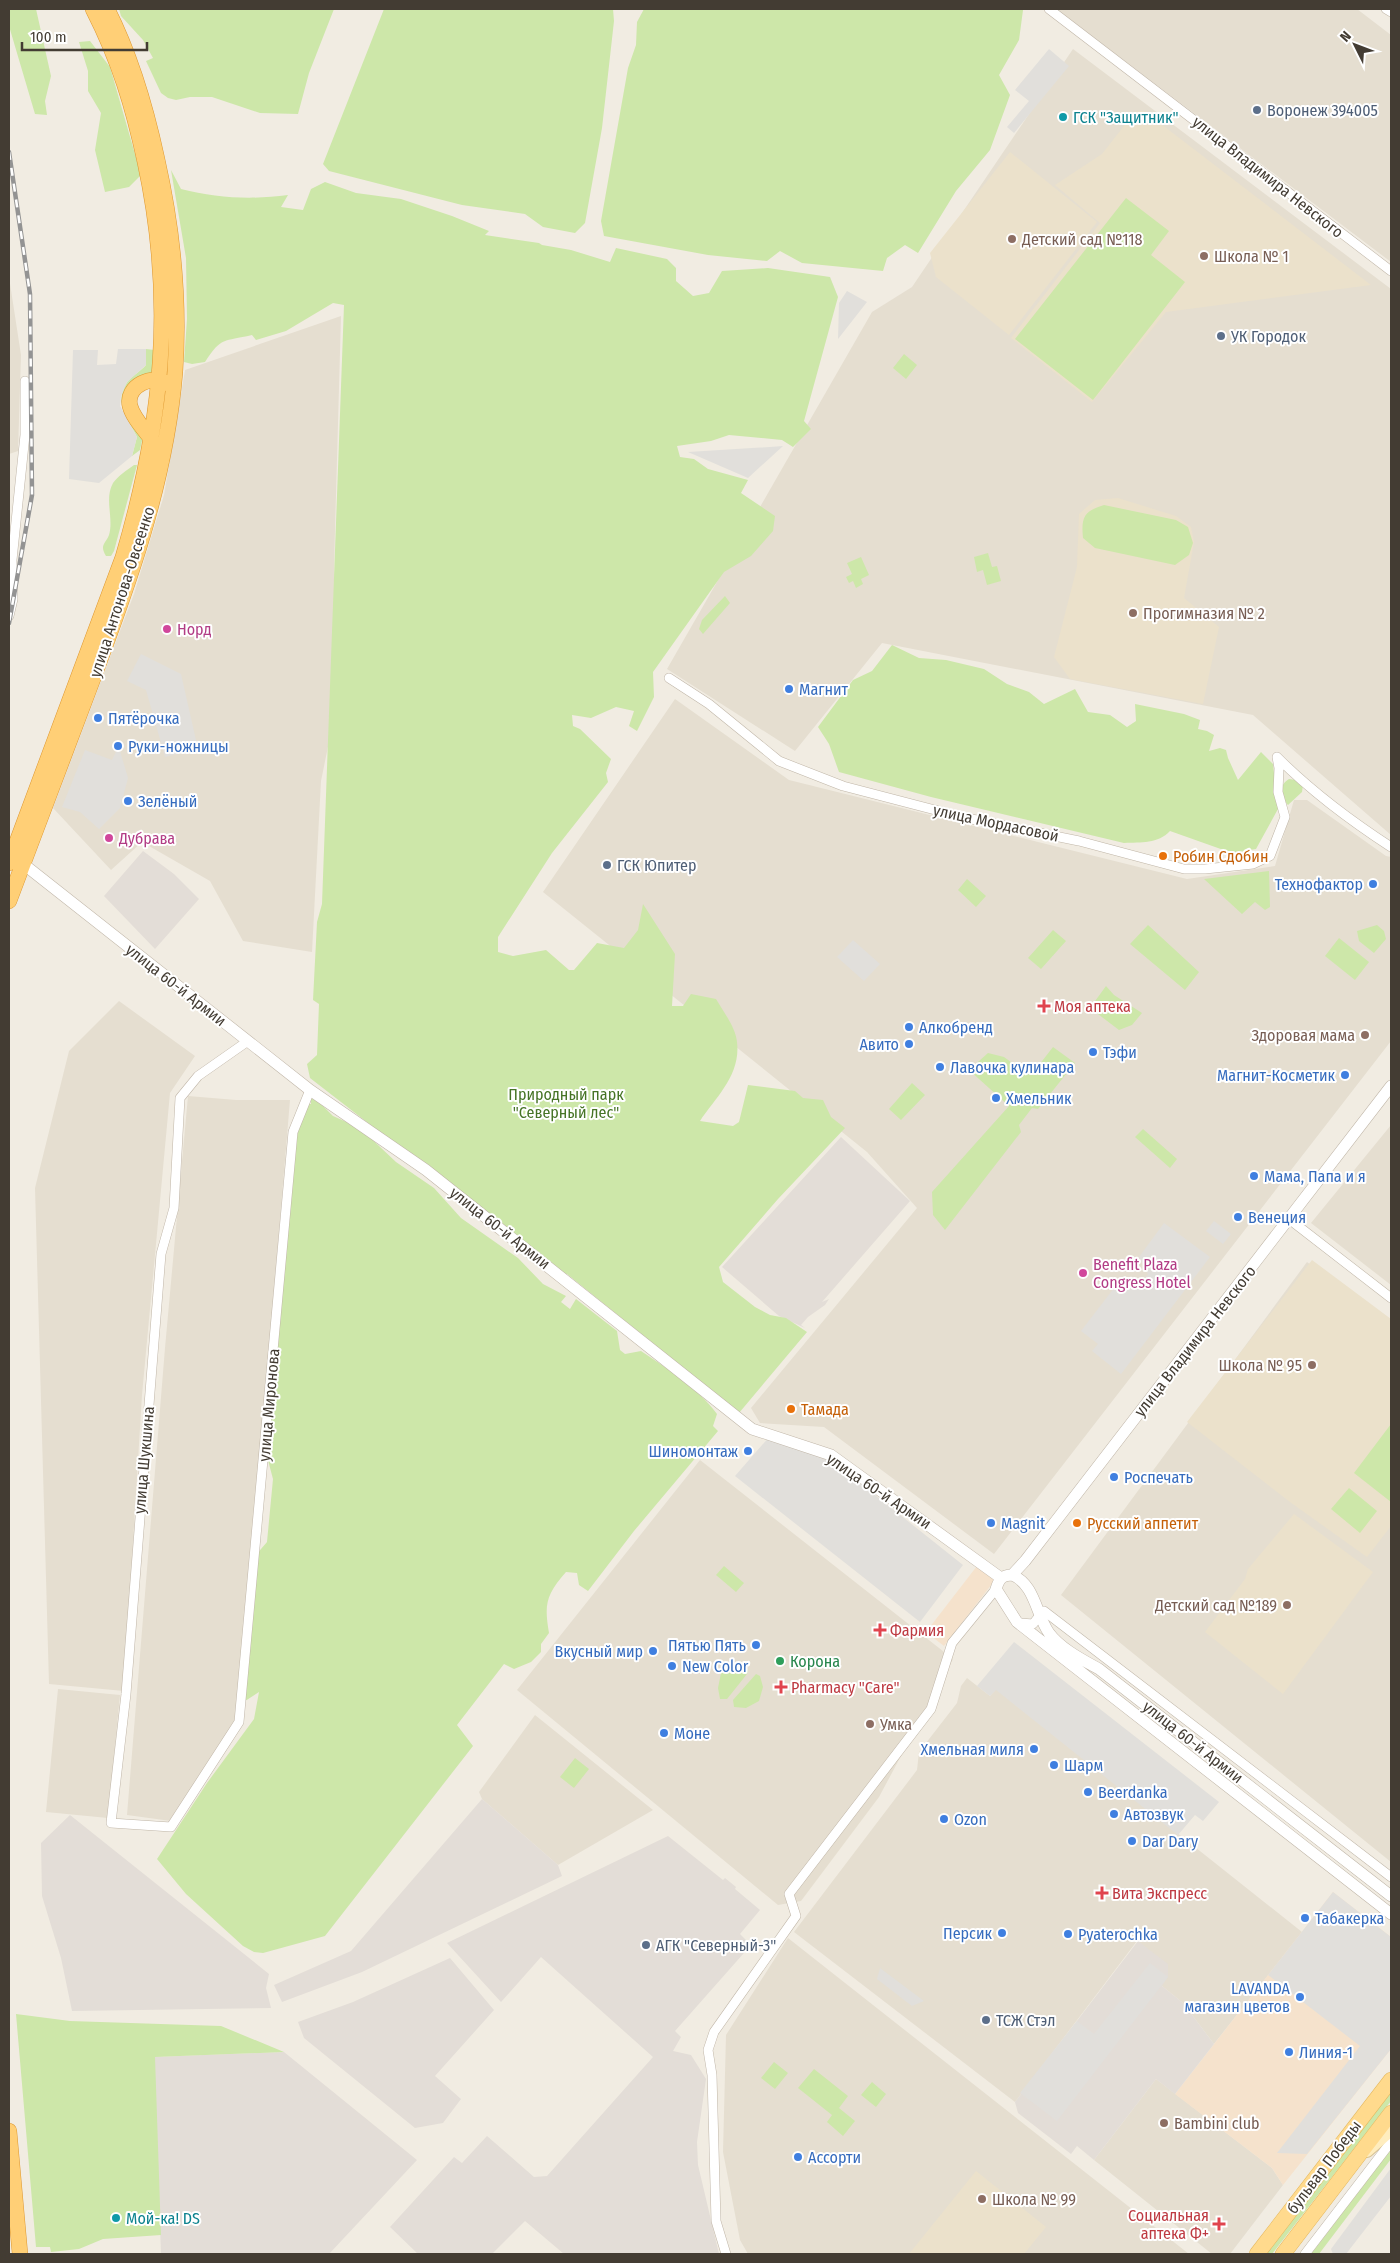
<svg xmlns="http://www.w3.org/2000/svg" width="1400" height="2263" font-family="'Fira Sans Condensed',sans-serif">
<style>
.residential{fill:#e5ded0}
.commercial{fill:#f5e2cc}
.industrial{fill:#e3ddd7}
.education{fill:#ebe1cb}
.green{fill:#cde7a9}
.parking{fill:#e1dfdb}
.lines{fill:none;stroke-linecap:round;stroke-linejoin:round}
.minor-casing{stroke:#c0b6a8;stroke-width:10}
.tertiary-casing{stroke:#c0b6a8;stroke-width:12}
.secondary-casing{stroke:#d6c193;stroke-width:14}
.primary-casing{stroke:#e4b75d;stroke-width:16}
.trunk-casing{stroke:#de972f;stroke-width:16}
.minor{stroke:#fff;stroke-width:9}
.tertiary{stroke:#fff;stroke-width:11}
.secondary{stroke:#ffedbe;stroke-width:12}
.primary{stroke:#ffda8d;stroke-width:15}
.trunk{stroke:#ffcf76;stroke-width:15}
.rail-casing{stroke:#939393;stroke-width:4.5}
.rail{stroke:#fff;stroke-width:2.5;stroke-dasharray:8;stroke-linecap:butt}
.service-dot{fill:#5c6f8a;stroke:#fff;stroke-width:2}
.culture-dot{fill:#0f9aa8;stroke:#fff;stroke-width:2}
.education-dot{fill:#8d6e63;stroke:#fff;stroke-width:2}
.hotel-dot{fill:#d1479c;stroke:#fff;stroke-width:2}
.shop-dot{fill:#3f7fe0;stroke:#fff;stroke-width:2}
.food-dot{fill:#e8710a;stroke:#fff;stroke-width:2}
.health-dot{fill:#e0444e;stroke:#fff;stroke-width:2}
.leisure-dot{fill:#2e9e5b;stroke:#fff;stroke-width:2}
.labels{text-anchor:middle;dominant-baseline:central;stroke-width:4;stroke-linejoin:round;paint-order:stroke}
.service-label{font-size:16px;fill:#4e5e75;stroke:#fff;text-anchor:start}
.culture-label{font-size:16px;fill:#0d838f;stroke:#fff;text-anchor:start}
.street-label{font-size:16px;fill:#433c33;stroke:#fff}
.education-label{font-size:16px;fill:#785e54;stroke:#fff;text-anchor:start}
.hotel-label{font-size:16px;fill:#b23c85;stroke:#fff;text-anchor:start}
.shop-label{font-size:16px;fill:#366cbe;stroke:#fff;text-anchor:start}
.food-label{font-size:16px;fill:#c56008;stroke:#fff;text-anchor:start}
.health-label{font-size:16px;fill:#be3a42;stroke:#fff;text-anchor:start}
.park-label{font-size:16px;fill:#467426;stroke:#fff}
.leisure-label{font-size:16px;fill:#27864d;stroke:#fff;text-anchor:start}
</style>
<rect width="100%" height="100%" fill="#f1ece2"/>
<path class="residential" d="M1056,9H1357L1391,35V262Z
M1073,49L1391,289V835L1253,715L882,643L795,751L667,669L872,312L912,287Z
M9,277L21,355L18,451L9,454Z
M341,316L334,567V717L321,781L312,952L243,941L210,881L142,842L111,870L53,808L134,594L164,495L185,370Z
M675,699L789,780L1187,879L1275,866L1294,800H1307L1386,856L1391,857V1041L994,1554L824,1427L760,1423L751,1408L917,1208L867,1152L543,892Z
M119,1001L195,1056L170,1093L142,1395L124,1691L49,1684L35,1188L69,1051Z
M188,1096L236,1100H290L240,1697L233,1728L171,1821L127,1815L165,1348Z
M1391,1125V1285L1311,1223Z
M1307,1262L1391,1326V1862L1061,1595Z
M700,1460L953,1659L879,1797L801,1901L778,1905L517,1690Z
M967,1678L990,1696L996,1689L1302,1932L1214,2044L1183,2003L1162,1986L1137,1941L1015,2102L794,1932L917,1770L919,1752L957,1703L961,1686Z
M58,1689L120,1695L108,1818L46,1812Z
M535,1715L653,1810L558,1865L482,1799L479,1792Z
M788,1938L1189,2254H748L740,2240L723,2152L726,2035Z
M1156,2079L1272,2168L1283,2185L1230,2254H1212L1094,2160Z"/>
<path class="commercial" d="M977,1566L995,1580L944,1646L926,1632Z
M1333,1892L1391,1937V2049L1283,2185L1272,2168L1175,2094Z"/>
<path class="industrial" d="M143,851L174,874L199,899L155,949L104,896Z
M841,1137L910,1201L822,1302L829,1299L825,1305L808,1317L801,1325L805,1328L779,1316L722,1267Z
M482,1799L558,1865L562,1876L362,1972L282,2002L274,1985L351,1951Z
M70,1815L269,1974L266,1988L271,2008L72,2011L61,1958L42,1896L41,1843Z
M668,1836L723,1880L725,1878L736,1887L735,1889L760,1910L740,1934L751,1945L675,2031L681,2037L673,2051L691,2055L706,2079L697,2142L698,2165L719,2254H564L525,2221L492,2254H418L390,2227L454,2157L462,2163L487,2136L534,2177L547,2176L653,2057L541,1957L501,2002L447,1943Z
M1138,1941L1168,1964V1977L1162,1986L1183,2003L1214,2044L1175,2094L1156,2079L1094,2160L1077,2146L1071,2154L1018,2113L1015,2102Z
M450,1958L494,2010L435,2076L461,2099L443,2123L415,2128L304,2038L298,2022L353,2002Z
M284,2052L417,2160L329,2254H161L154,2057Z"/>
<path class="education" d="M1139,111H1144L1371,285L1166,312L1092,402L1011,338L1100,223L1055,185L1102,154L1135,112Z
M1010,152L1097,222L1009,335L936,277L930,253Z
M1118,498L1176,516L1191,527L1194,542L1184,598L1219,627L1203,704L1070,679L1054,657L1077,567L1079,514L1095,500Z
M1312,1260L1391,1319V1526L1367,1557L1290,1502L1187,1422Z
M1294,1514L1373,1572L1283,1694L1205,1632L1245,1579L1248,1569Z
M976,2171L1046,2227L1024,2254H909Z"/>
<path class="green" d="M9,9H36L51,76L45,101L47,115L35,114L9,26Z
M119,9H334L309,73L298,114L260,113L212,97H190L176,100L168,98L161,93L146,61L153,58L143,40L121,16Z
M384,9H613L614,21L602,128L585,223L575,233L543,227L525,214L462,205L329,171L323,164Z
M644,9H1021L1023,10L1019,40L999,75L1010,95L990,150L956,191L918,253L905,245L887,258L883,271L802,263L780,251L767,261L708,255L604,236L601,221L628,68L636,45L637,22Z
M90,41L110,67L141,175L129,187L105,192L95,150L101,113L88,91V71L79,42Z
M171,170L181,189C216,198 252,200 288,195L281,207L303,210L311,189L325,182L356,193L401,199L452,216L489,231L485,235L539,243L542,245L571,250L610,262L616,248L667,259L676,268V281L693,296L709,293L722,271L768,268L830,277L838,297L804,421L811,429L793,447L782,440L729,435L711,441L677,446L680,457L694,459L708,469L748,480L741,493L775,516L773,531L751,556L724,572L653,672L654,697L637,731L629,726L634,711L616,707L591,718L572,715L573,726L580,729L611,759L606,773L608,782L552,853L498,937V952L513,956L546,950L569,970H574L597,943L624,948L638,930L643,904L675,954L672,1006H683L691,994L716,999C723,1011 736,1028 737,1042C741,1075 716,1097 700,1121L733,1126L739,1122L748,1085L795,1091L803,1098L823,1100L831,1117L845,1128L778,1199L719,1267L723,1282L755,1307L770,1315L786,1318L807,1332L739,1413L567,1274L564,1275L310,1078L307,1064L317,1055L319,1004L313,1000L317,922L322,904L344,305L333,303L286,331L256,340L252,335C223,342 222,336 205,362L192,364L184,362L187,319L186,258Z
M1126,198L1169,231L1151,255L1185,282L1093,400L1015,339Z
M146,349L155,350L154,375L129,387L143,436L140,450L132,456L137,437C127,418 113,402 128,381C133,375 140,372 146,365Z
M904,354L917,365L906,379L893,368Z
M134,465H137L114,551L111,556H106C99,545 106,543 109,535C114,518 104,499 113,483C118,476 127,470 134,465Z
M1104,505L1176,520L1188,527L1193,543L1189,555L1175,565L1095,548L1083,538C1081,517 1084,511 1104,505Z
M988,553L992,567L997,566L1001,581L987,585L983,570L977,572L974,557Z
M861,557L869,575L861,579L863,584L856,588L853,581L849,583L846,577L852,574L847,563Z
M725,596L730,603L703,634L699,629L702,620Z
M892,645L919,658L946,660L984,669L1007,684L1029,692L1044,704L1075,689L1088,712L1110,715L1127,727L1136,721L1135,704L1184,714L1200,720L1198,729L1207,731L1214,735L1209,751L1220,748L1226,750L1228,758L1238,780L1261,752L1273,764L1278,809L1256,849L1232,853L1170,831C1158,844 1141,842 1124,843L931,797L839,772L829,744L818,727L853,680L872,671Z
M1289,779L1296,780L1303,785L1302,792L1288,805C1281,798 1278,785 1289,779Z
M1269,871L1270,907L1265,910L1255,902L1242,914L1204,879Z
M967,879L986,896L976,907L958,890Z
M1148,925L1199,972L1185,990L1130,944Z
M1377,925L1384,931L1386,939L1374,953L1359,941L1357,931Z
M1053,930L1066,941L1041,969L1028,958Z
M1339,938L1369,962L1355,980L1325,956Z
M1106,986L1114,995L1142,1013L1132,1025L1119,1030L1090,1008Z
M1053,1047L1075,1063L1038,1109L1032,1108L1019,1125L1021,1132L945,1230L933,1215L932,1192L1009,1106L969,1070L988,1053L1004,1057L1026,1073L1034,1063L1039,1065Z
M912,1083L925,1095L901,1120L889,1109Z
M311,1098L320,1103L333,1116L360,1128L396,1162L434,1188L461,1218L518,1258L543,1284L566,1296L561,1302L570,1309L576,1299L617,1331L620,1350L625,1354L641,1351C669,1370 697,1387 717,1414L713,1426L718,1431L634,1531L588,1591L579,1585L577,1573L566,1572C546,1595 544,1604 549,1633L541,1644V1652L531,1662L514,1669L504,1664L457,1725L473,1746L325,1936L263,1953L254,1952L243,1946L186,1894L157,1859L207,1783L254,1719L259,1692L242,1703L255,1556L267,1542L273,1479L265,1449L293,1132L303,1104H311Z
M1143,1129L1177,1159L1170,1168L1135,1137Z
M1391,1424V1502L1354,1473Z
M1349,1488L1377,1511L1360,1533L1331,1509Z
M724,1566L744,1583L736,1592L716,1575Z
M743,1666L748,1671L747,1674L727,1699H720L718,1688L721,1673L734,1667Z
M756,1674L760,1676L763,1687L759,1701L746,1708L734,1707L733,1700Z
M575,1758L589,1769L574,1788L560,1777Z
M16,2014L70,2021L221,2026L284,2052L155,2057L161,2235L103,2239L79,2249L51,2252L50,2247H36Z
M774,2062L788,2073L775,2089L761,2078Z
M814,2069L848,2096L839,2108L855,2121L843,2136L827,2122L832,2115L798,2088Z
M872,2082L886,2094L876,2107L861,2095Z
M1391,2090V2101L1272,2254H1265Z
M1391,2149V2159L1319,2254H1311Z"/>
<path class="parking" d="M1049,49L1069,66L1014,133L1007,127L1029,101L1015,90Z
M847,291L867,302L838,339L839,303Z
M118,349H146V365L127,382L121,396L120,406L137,437L132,456L99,483L69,479L73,350H98L97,365L116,364Z
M783,446L748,478L688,452L770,447Z
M141,654L181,674L198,749L165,757L146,690L127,681Z
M85,750L112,760L116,752L120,751L128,778L120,808L99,829L80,812L62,807Z
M853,940L880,964L864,981L837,957Z
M1214,1221L1231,1234L1223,1244L1206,1231Z
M1164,1223L1210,1257L1121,1374L1092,1351L1098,1344L1081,1331L1121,1279L1143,1281L1148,1274L1139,1257Z
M770,1436L816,1448L963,1565L920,1622L735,1476Z
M1014,1642L1219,1802L1203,1821L1195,1815L1178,1835L996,1690L990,1696L977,1686Z
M1333,1892L1391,1937V2049L1307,2154L1277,2153L1360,2046L1268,1975Z
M1150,1963L1168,1977L1057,2121L1020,2093L1077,2021L1094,2034Z
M880,1968L924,2001L912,2006L877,1979Z
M1391,2168V2196L1346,2254H1333L1331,2249Z"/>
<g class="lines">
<g class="minor-casing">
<path id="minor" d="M1049,9L1391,271
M1386,9L1391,12
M9,616L13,599L12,560L25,435V381
M669,678L709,704L779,761L843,786L962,817L1079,841L1184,869H1205L1253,864L1270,856L1285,817L1278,792L1279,768L1277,757
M1277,757C1311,791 1351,821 1391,847
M248,1041L198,1076L180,1098L174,1208L161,1254L126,1694L111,1823L171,1827L239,1722L293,1132L310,1090
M1289,1219L1391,1298
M1044,1611L1391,1877
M1020,1623L1033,1624L1040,1615
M726,2254L716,2221L712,2075L708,2050L714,2032L796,1916L789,1894L931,1709L952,1643L996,1589
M1305,2254L1391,2142"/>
</g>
<g class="tertiary-casing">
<path id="tertiary" d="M17,859L310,1090L426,1170L752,1429L831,1455L1001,1578
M1391,1086L1025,1561L1012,1575C1002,1575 999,1579 996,1589L1017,1622L1391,1914
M1012,1575C1035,1584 1036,1615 1049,1633C1061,1649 1083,1660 1099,1669L1391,1896"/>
</g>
<g class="secondary-casing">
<path id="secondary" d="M1367,2151L1391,2130"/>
</g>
<g class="primary-casing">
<path id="primary" d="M1257,2254L1391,2080
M1283,2254L1391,2113"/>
</g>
<g class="trunk-casing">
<path id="trunk" d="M152,440C145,430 133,418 130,406C125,386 153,373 168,384
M9,863L123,557C163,421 175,301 145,162C133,106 119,60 93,9
M9,901C35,831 62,762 88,692C127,589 166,483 175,372C180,300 173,230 157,159C146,108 131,56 107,9
M9,2131L20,2254"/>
</g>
<use href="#minor" class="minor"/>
<use href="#tertiary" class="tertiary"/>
<use href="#secondary" class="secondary"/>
<use href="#primary" class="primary"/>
<use href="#trunk" class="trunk"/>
<g class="rail-casing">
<path id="rail" d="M9,152L30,294L32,495L9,623"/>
</g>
<use href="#rail" class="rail"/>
</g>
<g class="service-dot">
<circle cx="1257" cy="110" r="5"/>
<circle cx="1221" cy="336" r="5"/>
<circle cx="607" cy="865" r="5"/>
<circle cx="646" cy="1945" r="5"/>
<circle cx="986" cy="2020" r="5"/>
</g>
<g class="culture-dot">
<circle cx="1063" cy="117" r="5"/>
<circle cx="116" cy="2218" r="5"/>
</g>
<g class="education-dot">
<circle cx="1012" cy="239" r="5"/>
<circle cx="1204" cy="256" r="5"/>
<circle cx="1133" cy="613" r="5"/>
<circle cx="1365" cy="1035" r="5"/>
<circle cx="1312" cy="1365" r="5"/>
<circle cx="1287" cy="1605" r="5"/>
<circle cx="870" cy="1724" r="5"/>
<circle cx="1164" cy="2123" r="5"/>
<circle cx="982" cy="2199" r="5"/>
</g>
<g class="hotel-dot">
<circle cx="167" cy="629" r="5"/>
<circle cx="109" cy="838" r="5"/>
<circle cx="1083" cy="1273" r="5"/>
</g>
<g class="shop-dot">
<circle cx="789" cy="689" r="5"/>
<circle cx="98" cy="718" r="5"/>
<circle cx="118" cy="746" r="5"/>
<circle cx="128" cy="801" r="5"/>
<circle cx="1373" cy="884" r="5"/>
<circle cx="909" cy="1027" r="5"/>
<circle cx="909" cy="1044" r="5"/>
<circle cx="1093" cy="1052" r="5"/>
<circle cx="940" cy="1067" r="5"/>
<circle cx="1345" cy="1075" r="5"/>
<circle cx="996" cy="1098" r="5"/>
<circle cx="1254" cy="1176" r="5"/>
<circle cx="1238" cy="1217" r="5"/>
<circle cx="748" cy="1451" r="5"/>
<circle cx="1114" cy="1477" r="5"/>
<circle cx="991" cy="1523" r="5"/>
<circle cx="756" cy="1645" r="5"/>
<circle cx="653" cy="1651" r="5"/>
<circle cx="672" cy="1666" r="5"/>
<circle cx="664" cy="1733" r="5"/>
<circle cx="1034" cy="1749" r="5"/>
<circle cx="1054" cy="1765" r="5"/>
<circle cx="1088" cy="1792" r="5"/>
<circle cx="1114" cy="1814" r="5"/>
<circle cx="944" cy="1819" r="5"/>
<circle cx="1132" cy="1841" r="5"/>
<circle cx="1305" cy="1918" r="5"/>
<circle cx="1002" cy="1933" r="5"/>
<circle cx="1068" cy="1934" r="5"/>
<circle cx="1300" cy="1997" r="5"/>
<circle cx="1289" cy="2052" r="5"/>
<circle cx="798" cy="2157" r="5"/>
</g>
<g class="food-dot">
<circle cx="1163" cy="856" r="5"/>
<circle cx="791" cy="1409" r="5"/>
<circle cx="1077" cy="1523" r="5"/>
</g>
<g class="health-dot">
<path d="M1041.5 998.5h5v5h5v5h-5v5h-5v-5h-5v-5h5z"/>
<path d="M877.5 1622.5h5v5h5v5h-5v5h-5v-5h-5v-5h5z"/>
<path d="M778.5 1679.5h5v5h5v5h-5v5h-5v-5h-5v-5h5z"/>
<path d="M1099.5 1885.5h5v5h5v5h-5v5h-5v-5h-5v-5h5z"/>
<path d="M1216.5 2216.5h5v5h5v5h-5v5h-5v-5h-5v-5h5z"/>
</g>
<circle class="leisure-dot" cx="780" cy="1661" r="5"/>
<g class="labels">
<g class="service-label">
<text x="1267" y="110">Воронеж 394005</text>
<text x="1231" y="336">УК Городок</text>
<text x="617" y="865">ГСК Юпитер</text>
<text x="656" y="1945">АГК "Северный-3"</text>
<text x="996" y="2020">ТСЖ Стэл</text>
</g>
<g class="culture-label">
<text x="1073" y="117">ГСК "Защитник"</text>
<text x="126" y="2218">Мой-ка! DS</text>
</g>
<g class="street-label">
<text transform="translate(1268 177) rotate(38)">улица Владимира Невского</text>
<text transform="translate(122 592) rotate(-72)">улица Антонова-Овсеенко</text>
<text transform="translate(996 823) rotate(12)">улица Мордасовой</text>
<text transform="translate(176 985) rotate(38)">улица 60-й Армии</text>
<text transform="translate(500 1228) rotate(38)">улица 60-й Армии</text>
<text transform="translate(1195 1341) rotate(-52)">улица Владимира Невского</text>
<text transform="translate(269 1405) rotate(-85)">улица Миронова</text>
<text transform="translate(144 1460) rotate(-85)">улица Шукшина</text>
<text transform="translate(879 1491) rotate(34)">улица 60-й Армии</text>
<text transform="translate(1193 1742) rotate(38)">улица 60-й Армии</text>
<text transform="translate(1324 2167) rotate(-53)">бульвар Победы</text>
</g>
<g class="education-label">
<text x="1022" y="239">Детский сад №118</text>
<text x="1214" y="256">Школа № 1</text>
<text x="1143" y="613">Прогимназия № 2</text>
<text x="1355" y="1035" text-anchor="end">Здоровая мама</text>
<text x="1302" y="1365" text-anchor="end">Школа № 95</text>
<text x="1277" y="1605" text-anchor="end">Детский сад №189</text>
<text x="880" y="1724">Умка</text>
<text x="1174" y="2123">Bambini club</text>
<text x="992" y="2199">Школа № 99</text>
</g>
<g class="hotel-label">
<text x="177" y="629">Норд</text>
<text x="119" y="838">Дубрава</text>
<text x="1093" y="1264">Benefit Plaza<tspan x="1093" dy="18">Congress Hotel</tspan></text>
</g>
<g class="shop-label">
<text x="799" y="689">Магнит</text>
<text x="108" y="718">Пятёрочка</text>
<text x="128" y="746">Руки-ножницы</text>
<text x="138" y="801">Зелёный</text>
<text x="1363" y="884" text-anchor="end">Технофактор</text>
<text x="919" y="1027">Алкобренд</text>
<text x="899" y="1044" text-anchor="end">Авито</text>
<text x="1103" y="1052">Тэфи</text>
<text x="950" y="1067">Лавочка кулинара</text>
<text x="1335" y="1075" text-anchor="end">Магнит-Косметик</text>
<text x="1006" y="1098">Хмельник</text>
<text x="1264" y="1176">Мама, Папа и я</text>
<text x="1248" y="1217">Венеция</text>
<text x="738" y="1451" text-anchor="end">Шиномонтаж</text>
<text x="1124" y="1477">Роспечать</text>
<text x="1001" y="1523">Magnit</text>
<text x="746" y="1645" text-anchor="end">Пятью Пять</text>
<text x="643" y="1651" text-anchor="end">Вкусный мир</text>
<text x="682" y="1666">New Color</text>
<text x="674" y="1733">Моне</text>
<text x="1024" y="1749" text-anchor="end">Хмельная миля</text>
<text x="1064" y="1765">Шарм</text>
<text x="1098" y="1792">Beerdanka</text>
<text x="1124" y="1814">Автозвук</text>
<text x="954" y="1819">Ozon</text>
<text x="1142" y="1841">Dar Dary</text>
<text x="1315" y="1918">Табакерка</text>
<text x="992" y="1933" text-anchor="end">Персик</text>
<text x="1078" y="1934">Pyaterochka</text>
<text x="1290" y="1988" text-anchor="end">LAVANDA<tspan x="1290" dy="18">магазин цветов</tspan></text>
<text x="1299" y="2052">Линия-1</text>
<text x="808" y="2157">Ассорти</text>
</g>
<g class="food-label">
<text x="1173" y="856">Робин Сдобин</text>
<text x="801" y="1409">Тамада</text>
<text x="1087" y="1523">Русский аппетит</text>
</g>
<g class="health-label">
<text x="1054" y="1006">Моя аптека</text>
<text x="890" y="1630">Фармия</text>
<text x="791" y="1687">Pharmacy "Care"</text>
<text x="1112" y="1893">Вита Экспресс</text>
<text x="1209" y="2215" text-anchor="end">Социальная<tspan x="1209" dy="18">аптека Ф+</tspan></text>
</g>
<g class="park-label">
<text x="566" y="1094">Природный парк<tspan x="566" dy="18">"Северный лес"</tspan></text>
</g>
<g class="leisure-label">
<text x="790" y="1661">Корона</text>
</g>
</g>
<rect width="1400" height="2263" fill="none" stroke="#433c33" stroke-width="20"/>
<g transform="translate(1355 45) rotate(312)" stroke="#ffffff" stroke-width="4" paint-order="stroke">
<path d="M0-4L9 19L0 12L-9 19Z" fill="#433c33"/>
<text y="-8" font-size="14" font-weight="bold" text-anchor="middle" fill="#433c33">N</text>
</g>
<path d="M22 42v8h125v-8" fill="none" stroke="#433c33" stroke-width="2.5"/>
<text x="30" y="42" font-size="15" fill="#433c33" stroke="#ffffff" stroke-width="4" paint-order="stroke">100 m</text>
</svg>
